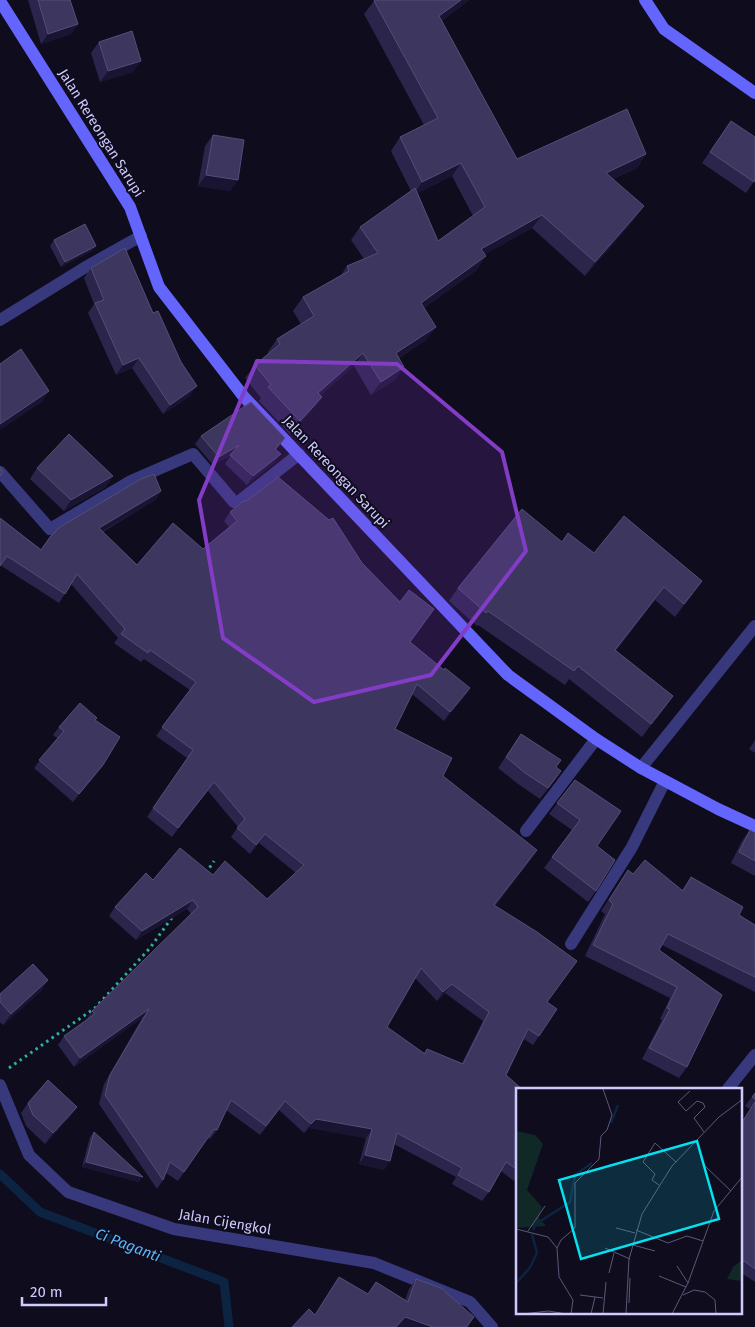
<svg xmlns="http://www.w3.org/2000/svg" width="755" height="1327" font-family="'Fira Sans',sans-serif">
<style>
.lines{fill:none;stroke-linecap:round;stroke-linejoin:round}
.stream{stroke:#0c2342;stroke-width:9}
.path{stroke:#2faea2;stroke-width:3;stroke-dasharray:2.5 4;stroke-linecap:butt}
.street{stroke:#38387d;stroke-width:12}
.secondary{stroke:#6365fd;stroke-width:12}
.wall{fill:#2b254c;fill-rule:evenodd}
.shaded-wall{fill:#191432}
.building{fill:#3d375f;stroke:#544e78;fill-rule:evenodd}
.marked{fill:#833cc5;fill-opacity:0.2;stroke:#833cc5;stroke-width:4;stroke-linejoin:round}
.labels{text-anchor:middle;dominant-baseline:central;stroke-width:4;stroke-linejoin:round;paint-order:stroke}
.street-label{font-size:14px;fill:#cfcbfe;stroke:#0f0c1e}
.water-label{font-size:15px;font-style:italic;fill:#5bb7fc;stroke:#0f0c1e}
.inset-river{fill:none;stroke:#0c2342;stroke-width:2.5}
.inset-road{fill:none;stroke:#5c5878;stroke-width:1}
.view{fill:#04e2f1;fill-opacity:0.15;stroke:#04e2f1;stroke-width:2.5}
.inset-edge{fill:none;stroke:#cfcbfe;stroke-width:2.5}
</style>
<rect width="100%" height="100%" fill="#0f0c1e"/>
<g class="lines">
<path class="stream" d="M0,1174L40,1212L224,1282L229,1327"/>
<path class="path" d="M206,873L214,861
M9,1068L95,1008L150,948L173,916"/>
<path class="street" d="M0,320L84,268L141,236
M0,472L50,529L131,481L193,454L234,502L237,503L299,454
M641,768L755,626
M526,831L596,739
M571,944L632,847L665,781
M0,1085L29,1155L68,1192L174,1229L374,1263L470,1302L492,1327
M727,1090L755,1055"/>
<path class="secondary" d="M645,0L664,29L755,93
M0,1L130,207L159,287L244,397L508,675L596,739L641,768L718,809L755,826"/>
</g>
<path class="wall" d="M28,0H70L78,24L71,34L41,44Z
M469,0L442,21L517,159L646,154L637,168L613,179L634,220L585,276L532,228L485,254L477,270L424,308L436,327L426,340L399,358L404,367L395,380L371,395L354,366L321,395L312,410L290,434L259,401L261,398L245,378L255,365L269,354L268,352L277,339L301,324L293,311L303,297L341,275L347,266L364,259L351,240L360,227L411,191L391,151L400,137L424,125L364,14L374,1ZM452,176L473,216L438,241L418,193Z
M99,42L133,72L100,82L91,53Z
M731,121L755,180L746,193L702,163Z
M213,135L238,180L230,191L198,186L205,146Z
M54,240L96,246L92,251L61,267L50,246Z
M91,268L153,313L181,362L190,396L163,414L132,368L116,375L88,313L94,304L84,278Z
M201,436L285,438L276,450L275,462L247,485L225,464L231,455L213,465L195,444Z
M37,468L106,487L64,511L30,479Z
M161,491L155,500L103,532L137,565L203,549L229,527L224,521L230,512L410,642L444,670L470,688L464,697L444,721L412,694L395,729L443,776L531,859L495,906L547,1002L539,1036L533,1045L524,1039L506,1075L518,1090V1176L514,1181L501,1171L489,1192L482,1201L452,1184L456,1177L394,1144L384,1170L359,1164L366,1138L309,1128L304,1133L279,1110L260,1135L226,1110L217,1130L210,1139L208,1138L178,1181L166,1173L163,1180L157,1189L99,1104L104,1084L142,1018L74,1067L58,1045L64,1036L86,1020L92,1011L191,914L187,909L136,940L109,916L115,907L153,880L213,875L267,899L296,873L259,843L250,854L231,837L238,827L208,791L172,837L147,817L187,758L156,736L190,690L144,659L141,662L114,643L118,638L71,584L59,603L0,565V518L41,549L50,537ZM415,978L437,1001L445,993L483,1021L462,1063L427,1049L424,1053L387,1027Z
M562,542L594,553L693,594L675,617L655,600L616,651L673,696L664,709L642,737L569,679L565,685L478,625L477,626L449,601L458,588Z
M95,721L103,765L73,802L34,768L57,738L53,735L59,727Z
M521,734L556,767L554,781L540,799L518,784L498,768Z
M755,740V753L749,749Z
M575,780L596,891L588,902L544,868L572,830L549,814Z
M750,830L755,833V876L731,863L742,841Z
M628,870L633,874L682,890L691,877L739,915L755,925V992L662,945L659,950L722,995L687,1067L679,1078L642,1059L662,1020L660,1019L670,998L585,956L605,914L601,911Z
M48,980L41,991L3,1025L0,1022V994Z
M755,1093V1282L741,1273V1123L750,1109L745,1106Z
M28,1103L77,1107L69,1118L45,1144L26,1126L21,1113Z
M94,1132L139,1182L82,1167L90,1137Z
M339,1277L368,1294L376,1282L405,1300L409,1289L416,1279L474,1317L468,1327H292L315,1315Z"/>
<path class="shaded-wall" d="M461,0H469L430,30L439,16Z
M78,24L71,34L41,44L48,34Z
M141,61L133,72L100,82L108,71Z
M646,154L637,168L597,186L606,173Z
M461,163L452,176L413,196L422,182Z
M206,175L238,180L230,191L198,186Z
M644,206L634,220L585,276L595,262Z
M542,215L532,228L471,262L481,249Z
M96,246L92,251L61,267L65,262Z
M486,256L477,270L411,317L421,303Z
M436,327L426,340L386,366L396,353Z
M363,353L354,366L308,406L318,393Z
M139,358L132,368L116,375L123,365Z
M404,367L395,380L371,395L381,382Z
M197,386L190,396L163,414L170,405Z
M49,391L42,402L0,430V424Z
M322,397L312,410L290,434L300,421Z
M239,445L233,453L213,465L219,457Z
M281,454L275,462L247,485L253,476Z
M113,476L106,487L64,511L71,500Z
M161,491L155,500L93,537L99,528Z
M702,581L693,594L675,617L684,604Z
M664,587L655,600L606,664L615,650Z
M470,688L464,697L444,721L450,712Z
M673,696L664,709L642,737L651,724Z
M103,765L97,773L73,802L79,794Z
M214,782L208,791L172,837L178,828Z
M265,834L259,843L250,854L256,845Z
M537,850L531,859L488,914L494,905Z
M193,900L187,909L136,940L142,931Z
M48,980L41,991L3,1025L11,1014Z
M452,984L445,993L437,1001L443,992Z
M149,1009L142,1018L74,1067L80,1058Z
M77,1107L69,1118L45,1144L53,1133Z
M316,1119L372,1129L366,1138L309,1128L304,1133L311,1124Z
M365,1155L390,1161L384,1170L359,1164Z
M86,1162L143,1177L139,1182L82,1167Z
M405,1317L433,1327H396Z"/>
<path class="building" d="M38,0H70L78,24L48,34Z
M375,0H461L439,16L517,159L627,109L646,154L606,173L644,206L595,262L542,215L481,249L486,256L421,303L436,327L396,353L404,367L381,382L363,353L318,393L322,397L300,421L268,387L271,385L255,365L280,344L277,339L314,316L303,297L349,271L347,266L378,253L360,227L415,188L438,241L485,207L461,163L422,182L400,137L438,118L374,1Z
M132,31L141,61L108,71L99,42Z
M731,121L755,137V180L754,182L710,152Z
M213,135L244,140L238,180L206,175Z
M85,224L96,246L65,262L54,240Z
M125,248L153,313L158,311L181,362L197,386L170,405L139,358L123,365L95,303L104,300L91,268Z
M21,349L49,391L0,424V364Z
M251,402L285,438L275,449L281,454L253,476L230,455L239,445L219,457L201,436Z
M69,434L113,476L71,500L37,468Z
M0,467L3,472L0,476Z
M154,474L161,491L99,528L137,565L173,523L203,549L237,521L230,512L242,502L248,500L278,477L329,520L333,518L362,563L400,602L409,590L434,609L410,642L444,670L445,668L470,688L450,712L417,684L395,729L452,758L443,776L537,850L494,905L537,932L577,961L547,1002L557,1009L539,1036L528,1029L506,1075L523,1090H518V1170L506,1162L489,1192L458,1175L462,1168L397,1133L390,1161L365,1155L372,1129L316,1119L311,1124L285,1101L266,1126L231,1100L217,1130L214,1129L184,1172L170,1162L163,1180L105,1095L110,1075L149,1009L80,1058L64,1036L95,1014L92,1011L198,907L193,900L142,931L115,907L146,873L153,880L180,848L213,875L225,861L267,899L304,865L265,834L256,845L237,828L245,819L214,782L178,828L153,808L193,750L162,727L196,682L150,650L148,653L121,634L125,629L77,574L65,594L7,556L0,566V518L41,550L50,537L60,527L141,479ZM421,968L443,992L452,984L489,1012L463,1064L427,1049L425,1054L387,1027Z
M522,509L562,542L568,533L594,553L624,516L702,581L684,604L664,587L615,650L673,696L651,724L578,666L574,671L488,611L486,613L458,588Z
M80,703L97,718L95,720L120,737L103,765L79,794L39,760L64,731L59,727Z
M521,734L561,760L556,767L561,771L548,788L525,773L506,757Z
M575,780L621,811L597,846L615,860L596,891L552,857L580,820L557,803Z
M750,830L755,833V861L739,852Z
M645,860L683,891L691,877L743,907L739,915L755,925V977L668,934L659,950L722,995L687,1067L649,1048L670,1009L667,1008L677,987L593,945L613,904L609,900L628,870L633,874Z
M33,964L48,980L11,1014L0,1002V994Z
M48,1080L77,1107L53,1133L33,1115L28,1103Z
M755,1093V1099L752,1097Z
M755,1102V1269L744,1261L741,1264V1124Z
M94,1132L143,1177L86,1162Z
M339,1277L368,1294L376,1282L408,1302L416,1279L441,1288L474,1317L466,1327H433L405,1317L396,1327H292L309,1309L315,1315Z"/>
<path class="marked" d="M257,361L397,364L502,452L526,551L431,675L314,702L223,638L199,500Z"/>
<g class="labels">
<g class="street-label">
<text transform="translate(101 133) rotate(58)">Jalan Rereongan Sarupi</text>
<text transform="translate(336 472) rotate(47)">Jalan Rereongan Sarupi</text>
<text transform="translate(225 1222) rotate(10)">Jalan Cijengkol</text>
</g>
<g class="water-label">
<text transform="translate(128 1245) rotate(21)">Ci Paganti</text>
</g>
</g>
<g transform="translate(516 1088)">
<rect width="226" height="226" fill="#0f0c1e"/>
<path d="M0,43L19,47L27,56L11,102L26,119L23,130L30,138L0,140ZM226,172V193L211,191L217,179Z" fill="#102826"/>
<path class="inset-river" d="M95,35L102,17M17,142L20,136L54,114L59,87L76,75M0,195L13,181L21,165L16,146"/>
<path class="inset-road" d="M174,3L162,14L170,23L181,13L187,15L189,19L178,30L188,44M189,78L215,103M143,97L136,92L139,86L127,74L139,55L160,74M100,140L119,145M0,141L32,149L41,160M120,142L152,155L171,148L187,153M12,143L29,118M117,157L139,163M89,160L114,171M161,178L172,195M93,185L98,165M143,188L170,199M64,207L87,210M167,207L178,202L189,204L199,212L200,226M113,215L114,190M7,226L32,223L51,226M55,226L57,212L43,189L41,160L45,152L59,140V95L83,71L85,48L91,42L96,27L87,1M75,226L79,209M87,226L90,194M110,226L113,171L126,126L156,78L203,29L227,11M156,226L172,195L198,123L227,88"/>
<path class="view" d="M181,53L203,131L65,171L43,92Z"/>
<rect width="226" height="226" class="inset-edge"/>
</g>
<path d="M22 1297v8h84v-8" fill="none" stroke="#cfcbfe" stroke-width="2.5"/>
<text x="30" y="1297" font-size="15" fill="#cfcbfe" stroke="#0f0c1e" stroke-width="4" paint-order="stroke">20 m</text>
</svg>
